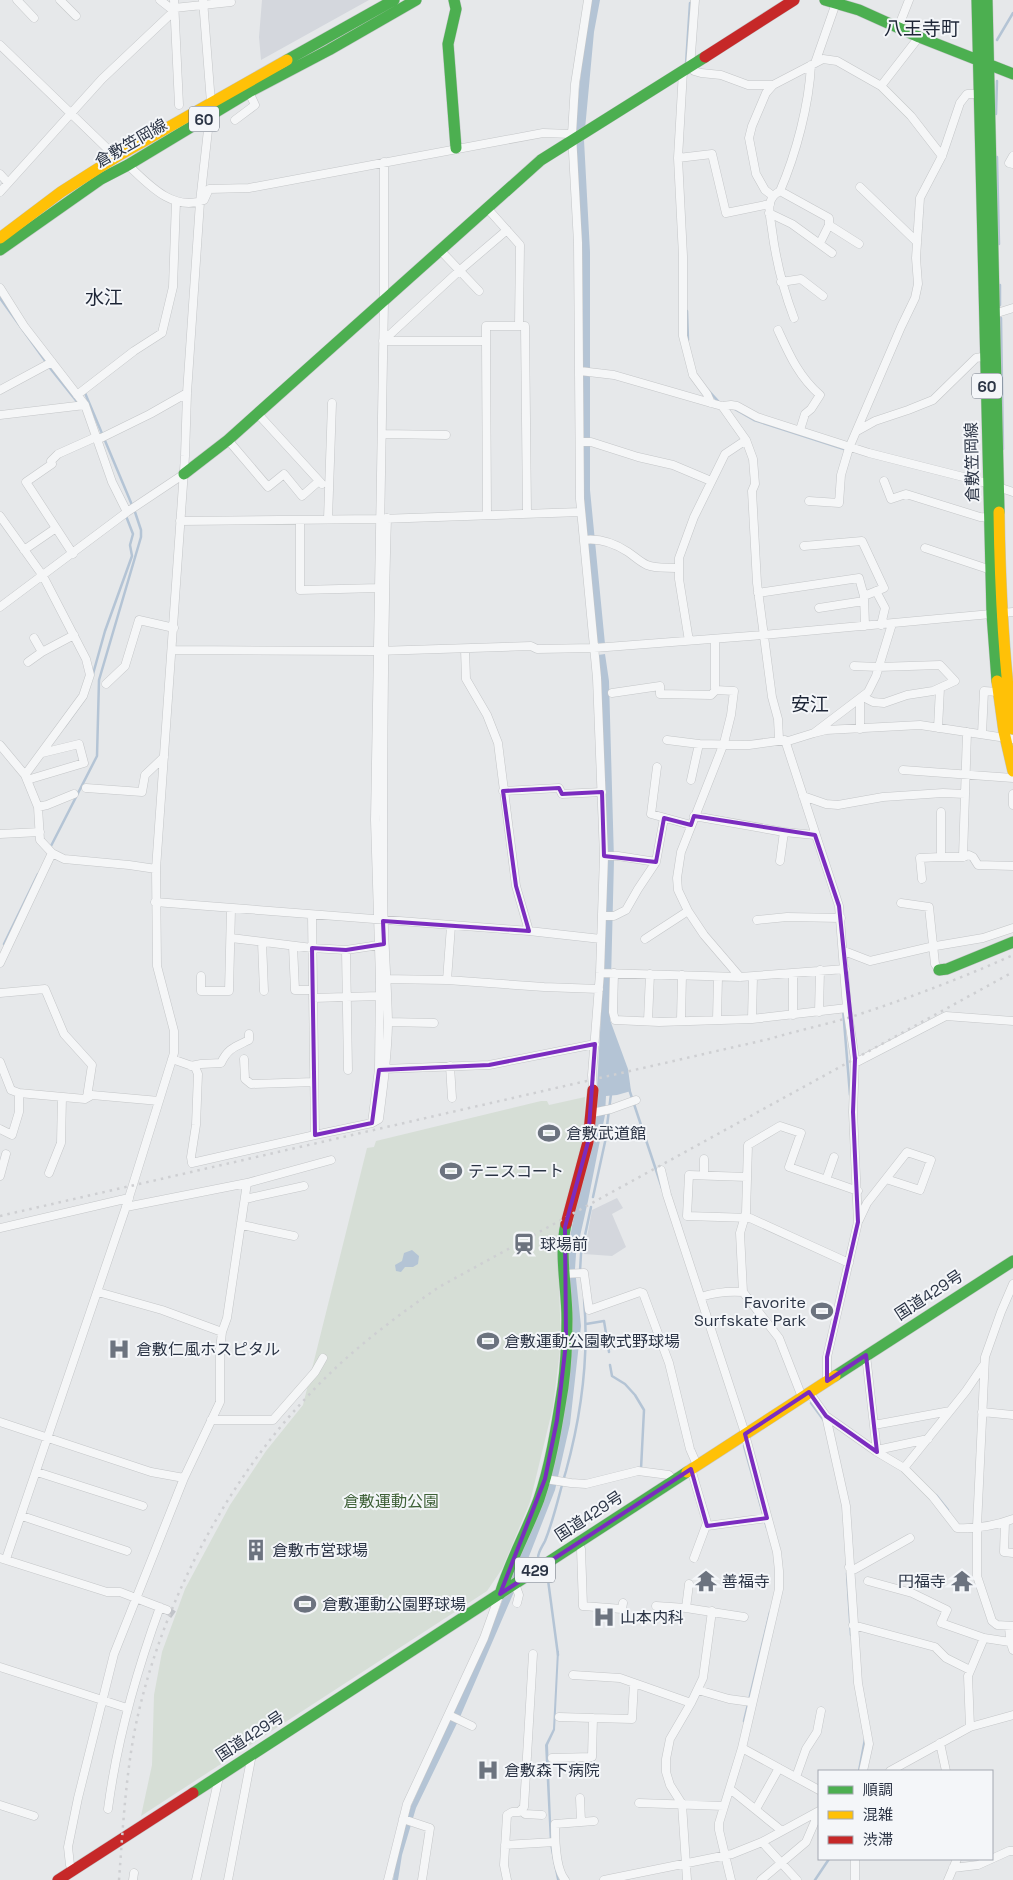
<svg xmlns="http://www.w3.org/2000/svg" width="1013" height="1880" font-family="'Space Grotesk','Noto Sans JP',sans-serif">
<style>
.built{fill:#d4d7dd}
.green{fill:#d6ded6}
.water{fill:#b4c4d5}
.lines{fill:none;stroke-linecap:round;stroke-linejoin:round}
.stream{stroke:#b4c4d5;stroke-width:2.5}
.street-tunnel{stroke:#c1c4c9;stroke-width:8;stroke-dasharray:8 4;stroke-linecap:butt}
.street-casing{stroke:#c4c6c8;stroke-width:9}
.fast-casing{stroke:#c4c6c8;stroke-width:12}
.slow-casing{stroke:#c4c6c8;stroke-width:12}
.jam-casing{stroke:#c4c6c8;stroke-width:12}
.street{stroke:#f5f6f7;stroke-width:8}
.fast{stroke:#4caf50;stroke-width:11}
.slow{stroke:#ffc107;stroke-width:11}
.jam{stroke:#c62828;stroke-width:11}
.rail{stroke:#cecfd2;stroke-width:2.5;stroke-dasharray:2.5 5;stroke-linecap:butt}
.marked{fill:none;stroke:#7b2cbf;stroke-width:4;stroke-linejoin:round}
.labels{text-anchor:middle;dominant-baseline:central;stroke-width:4;stroke-linejoin:round;paint-order:stroke}
.shield{fill:#f4f6f9;stroke:#676e7b;stroke-width:1}
.shield-label{font-size:15px;font-weight:bold;fill:#2b3445}
.street-label{font-size:16px;fill:#2b3445;stroke:#f4f6f9}
.poi-label{font-size:16px;fill:#2b3445;stroke:#f4f6f9;text-anchor:start}
.park-label{font-size:16px;fill:#3f6138;stroke:#f4f6f9}
.quarter-label{font-size:19px;fill:#1d2536;stroke:#f4f6f9}
</style>
<rect width="100%" height="100%" fill="#e6e8ea"/>
<path class="built" d="M262,0H369L261,60L259,37Z
M617,1198L623,1208L612,1214L626,1247L612,1256L584,1254L592,1210Z"/>
<path class="green" d="M585,1097L584,1134L559,1228L558,1260L561,1342L553,1407L530,1502L502,1569L487,1591L141,1816L152,1765L154,1695L162,1652L185,1589L230,1505L266,1451L303,1405L367,1148L374,1147L376,1141L541,1101H547L549,1105Z"/>
<path class="water" d="M591,0H600L594,32L584,140L590,252V490L605,644H600L596,641L583,489L575,126L585,36Z
M605,654L609,681L614,860L610,1020L628,1069L631,1091L617,1095L606,1096L605,1115L588,1201L576,1254L575,1269L581,1326L570,1424L555,1490L526,1564L460,1717L416,1808L402,1855L398,1880H393L397,1854L411,1806L492,1626L547,1489L563,1421L573,1328L567,1269L569,1243L597,1088L603,977L607,860L601,678L598,655Z
M412,1250L419,1256L418,1264L413,1267H405L401,1272L396,1271L395,1265L402,1261L404,1253Z
M557,1651H559L555,1730L548,1745L552,1844L559,1880H557L550,1845L545,1745L553,1729Z"/>
<g class="lines">
<path class="stream" d="M997,40L1013,13
M686,64L690,3
M996,114L997,81
M997,157L999,244
M1000,285V305
M0,298L46,362
M687,311L688,340
M1001,318L1003,449
M50,368L78,403
M708,390L718,401
M85,393L132,505
M733,408L754,420L847,450
M93,674L105,631L132,556L130,545L133,534L126,516
M65,726L85,698
M51,846L97,756L99,680L141,537V530L135,512
M4,944L38,874
M843,1009L850,1095
M629,1089L662,1188
M593,1197L605,1142L611,1094
M580,1271L581,1254L591,1207
M586,1324L604,1321L609,1352
M610,1365L612,1376L625,1384L635,1395L644,1410L641,1469
M811,1403L825,1422
M744,1446L767,1528
M936,1495L948,1510
M538,1558C538,1552 542,1547 545,1541C554,1519 559,1494 566,1471C581,1416 589,1355 584,1299
M847,1573L851,1635
M548,1580L558,1655
M744,1721L770,1612
M859,1771L865,1739
M815,1880L829,1859"/>
<path class="street-tunnel" d="M167,1610L174,1615"/>
<g class="street-casing">
<path id="street" d="M17,0L34,18
M60,0L76,16
M174,0L179,105
M588,0L575,84L572,134L578,243L580,499L597,678L604,856L600,973L592,1075L593,1090
M695,0L690,67L694,71L701,73L721,75L748,85H773
M174,8L231,2
M898,28L909,0
M0,45L116,157
M815,63L836,3
M683,71L678,158L683,256V336L693,375L707,394L711,403
M881,86L919,37
M235,120L255,105L249,92
M1013,156L1009,163L1013,164
M678,158L712,154L726,213L770,204
M128,165C149,185 173,212 204,200L209,189L249,188L543,133L572,134
M0,174L8,183
M860,187L917,242
M780,191C796,154 809,105 811,65
M0,192L102,79L174,11L160,0
M773,196L765,190L756,174L749,138L752,126L766,93L773,85L823,59L837,61L881,86L911,116L942,156
M487,208L520,245L519,325
M769,213L792,224L832,253
M829,225L859,244
M440,250L479,291
M781,282L801,279L823,296
M0,288L24,326L85,405L112,482L127,512
M994,314L1013,308
M794,318C783,289 776,261 772,230C771,221 768,211 770,203C772,196 775,194 780,191L829,218V225L820,243
M778,330C789,354 799,377 820,395L811,409L805,414L800,430
M383,341H486V326H525L527,513
M383,341L459,271L507,230
M486,341L487,515
M580,371L614,375L711,403L722,406L731,405L737,406L757,417L869,453L983,482L1013,492
M0,390L52,362
M77,395L134,351L162,333L173,287L176,201
M722,406L746,440L753,459L755,484L752,491L757,583L772,697L778,719L779,739
M258,414L322,484
M0,415L85,405
M857,431L875,421L908,410L933,400L976,358L988,356
M382,434L446,435
M97,440L150,414L187,393
M228,440L268,487L284,474L302,496L319,481
M580,442H591L638,457L673,465L711,481
M884,481L891,499L906,494L980,517L990,518
M809,501L839,503L841,475L849,448L901,327L915,298L918,284L916,258L920,198L942,156L960,103L967,94H980
M0,516L43,576L86,659L90,675L83,696L25,775
M328,519L332,403
M300,520V590L379,588
M180,521L380,519L581,512
M584,540C600,538 614,543 628,552C634,556 640,562 647,565C656,569 668,567 678,568
M804,546L862,541L884,588L864,596
M925,548L991,570
M24,550L56,528
M73,554L26,482L52,464L51,461L58,454L96,437
M876,591L885,608L881,625
M758,593L859,578L864,596L865,626
M0,607L127,512L184,474
M819,608L864,601
M34,638L42,652
M715,639V688L716,690L734,691L731,715L724,743L681,852L677,878L678,890L688,911L704,935L740,977
M689,641L679,579V558L694,517L725,454L746,440
M465,649L466,679L487,715L498,743L516,886L529,931
M172,650L377,651L531,646L537,649L594,648L763,635L1013,612
M28,662L42,652L74,635
M854,666L878,667L940,665L955,681L933,691L907,695L884,703L873,702L863,697
M106,684L125,666L139,620L174,628
M612,693L660,686V694L711,695L716,690
M938,728L940,688
M860,729V699
M814,733L826,730L920,725L1013,739
M982,734L984,691L998,692
M667,740L699,744L749,745L785,740L839,906L847,1008L855,1059L853,1112L858,1222L827,1357V1381
M785,742L814,733L868,692L876,676L892,624
M0,745L25,775L38,807L40,840L52,853L64,859L129,865L156,869
M657,767L651,814L691,825
M903,770L1013,778
M27,780L84,763L79,744L42,753
M691,780L699,744
M86,788L142,792L145,775L164,757
M503,791L559,788L562,794L602,792
M1013,794V805
M803,796L826,804L838,805L883,797L943,793L965,794
M38,807L47,805L74,794
M941,812V857H963L969,855L973,857L978,865L1013,866
M694,816L784,832L815,835
M0,834L40,832
M604,856H618L656,862L664,818
M963,857L967,732
M780,861L784,832
M922,879L920,858L941,857
M155,902L529,931L601,939
M901,903L929,907L935,964L939,970
M312,915L315,1135L372,1123L379,1069L380,979L375,820L384,301V162
M602,916H614L626,910L638,889L656,862
M757,920L787,917L841,918
M231,938L312,948L346,950L379,945
M645,939L688,911
M262,942L264,991
M293,946L295,990H313
M346,950L348,1070
M844,951L870,961L930,947L983,938L1013,928
M0,963L52,853
M600,973L740,977L845,969
M614,973L613,1012L615,1020L659,1022L752,1019L847,1008
M201,976V991H229L231,909
M382,979L447,980L544,987L599,989
M447,980L451,926
M0,993L45,989L64,1034L92,1065L87,1097
M313,998L379,996
M819,1012L820,970
M793,1015V974
M752,1019L753,977
M681,1020L682,975
M717,1020L718,977
M648,1021L650,974
M388,1022L434,1023
M172,1059L195,1067L198,1074L196,1125L191,1157L192,1163L315,1135
M244,1059L245,1079L251,1084L314,1082
M0,1062L11,1090L19,1093L85,1099L92,1095L159,1101
M855,1063L946,1016L1013,1021
M191,1066L201,1064L221,1063C228,1048 235,1047 249,1040V1034
M450,1066L452,1098
M382,1069L489,1065L595,1044
M592,1113L611,1109L636,1100
M372,1123L379,1119C383,1086 388,1054 388,1021C387,977 383,933 383,889C383,765 383,642 387,518
M0,1129L12,1135L19,1112V1093
M661,1170L667,1195L743,1427L777,1552L779,1571V1589L742,1748L719,1823V1830L731,1880
M49,1173L61,1143L62,1097
M704,1175V1159
M0,1176L6,1154
M747,1177L689,1175L687,1216L750,1218L849,1263
M826,1180L834,1157
M247,1183L331,1160
M245,1199L304,1186
M859,1220L867,1203L907,1152L931,1160L920,1190L886,1179
M242,1225L294,1236
M0,1228L129,1198
M563,1274L584,1273L589,1310L640,1292L643,1293L669,1363L690,1449L697,1465
M1013,1284L1001,1312L985,1357L977,1526V1576L992,1621L997,1625L1013,1626
M98,1292L162,1310L222,1332
M743,1292L740,1233L746,1213L748,1145L780,1126L801,1133L789,1167L858,1191
M701,1297C716,1292 728,1291 743,1292L779,1338L802,1397
M866,1355L877,1452
M809,1392L826,1416L877,1452L904,1468L933,1497L957,1528C977,1529 994,1526 1013,1519
M982,1412L1013,1415
M826,1416L846,1506L858,1683L869,1744L863,1771
M211,1420H273L315,1372L323,1358
M0,1422L151,1472L184,1478
M874,1425L950,1411L966,1391L983,1366
M877,1450L928,1439
M904,1468L950,1411
M691,1469L707,1523L694,1558
M37,1472L143,1506
M545,1479L571,1483L586,1484L638,1471L669,1475L673,1480
M22,1516L127,1551
M1005,1522L1004,1552L1013,1553
M707,1526L767,1518
M577,1543L581,1549L583,1606L622,1609L623,1603
M0,1558L107,1592H120L167,1610
M6,1559L126,1207L174,1053V1031L157,966L156,869L185,456L187,393L200,202L211,103L203,0
M849,1567L855,1569L910,1538
M868,1581L912,1593L947,1610L941,1623L984,1638L1010,1642
M515,1584L519,1595L517,1603
M656,1606L686,1608L744,1617
M686,1608L689,1584
M853,1625L935,1647L946,1658L970,1670
M1009,1626L1010,1640L1013,1650
M0,1667L127,1708
M573,1675L620,1678L691,1703
M698,1690L729,1699L751,1702
M449,1715L472,1726
M559,1717L593,1718
M970,1727L968,1676L984,1638
M940,1743L946,1771
M742,1748L819,1790
M552,1758L592,1757L593,1718L632,1719L634,1683
M890,1771L970,1727L1013,1715
M796,1777L806,1749L817,1732L821,1711
M730,1789L782,1831
M580,1798L581,1822
M639,1803L724,1806
M0,1805L34,1816
M108,1809C117,1739 136,1673 160,1607
M756,1809L779,1768
M521,1810L525,1814L542,1815
M403,1819L430,1828L422,1880
M762,1842L797,1880
M505,1845L555,1842
M953,1868L978,1865L1009,1851H1013
M73,1870L70,1865L68,1847L78,1798L114,1654L184,1478L220,1402V1349L222,1332L227,1318L247,1183L126,1207
M133,1880L134,1873
M196,1880L219,1777
M228,1880L252,1754
M388,1880L407,1804L484,1638L499,1596
M507,1880L504,1865L507,1815L512,1812H519L524,1807L533,1654
M565,1880C555,1868 555,1839 555,1824L594,1821
M604,1880L732,1854L762,1842L819,1811
M687,1880L682,1804L670,1785L666,1772V1759L670,1739L691,1703L703,1678L712,1611
M761,1880L806,1842L819,1812
M855,1880V1859
M948,1880L957,1859"/>
</g>
<g class="fast-casing">
<path id="fast" d="M454,0L456,9L448,44L456,148
M825,0L859,10L919,37L1013,74
M977,0L992,614L997,681
M987,0L999,512
M287,60L394,0
M0,250L101,179L128,165L249,92L329,50L416,0
M184,474L228,440L541,160L705,57
M939,970L947,969L1013,942
M835,1376L1013,1261
M500,1594C510,1561 527,1531 539,1499C551,1464 557,1424 563,1387C566,1365 567,1341 567,1319C567,1288 559,1255 566,1224
M193,1793L687,1472"/>
</g>
<g class="slow-casing">
<path id="slow" d="M0,238L61,192L116,157L287,60
M999,512C1000,585 1003,657 1013,729
M997,681L1004,732L1013,771
M687,1472L835,1376"/>
</g>
<g class="jam-casing">
<path id="jam" d="M705,57L794,0
M566,1224L588,1142L593,1090
M58,1880L193,1793"/>
</g>
<use href="#street" class="street"/>
<use href="#fast" class="fast"/>
<use href="#slow" class="slow"/>
<use href="#jam" class="jam"/>
<path class="rail" d="M0,1216L769,1039C796,1031 824,1025 851,1017C906,999 960,979 1013,955
M119,1880C123,1827 126,1767 138,1715C164,1601 226,1483 306,1398C345,1355 391,1320 439,1287L1013,972"/>
</g>
<path class="marked" d="M559,788L562,794L602,792L604,856L656,862L664,818L691,825L694,816L815,835L839,906L855,1059L853,1112L858,1222L827,1357V1381L866,1355L877,1452L826,1416L809,1392L745,1434L767,1518L707,1526L691,1469L500,1594L545,1479L557,1420L566,1343L565,1227L588,1142L595,1044L489,1065L379,1070L372,1123L315,1135L312,948L346,950L384,944L383,921L529,931L516,886L503,791Z"/>
<defs>
<g id="stadium-bare" transform="scale(1.725)"><path d="M0-5a6.5 5 0 1 0 0 10a6.5 5 0 1 0 0-10ZM-3.5-1.8h7v3.6h-7Z" fill="#6c737f" stroke="#f4f6f9" stroke-width="2.5" paint-order="stroke"/></g>
<g id="station-bare" transform="scale(1.725)"><path d="M-3-6H3Q5-6 5-4V2Q5 4 3 4L4.5 6H3L1.5 4h-3L-3 6H-4.5L-3 4Q-5 4-5 2V-4Q-5-6-3-6ZM-3.5-4v3h7v-3ZM-3.5 1v1.5H-2V1ZM2 1v1.5H3.5V1Z" fill="#6c737f" stroke="#f4f6f9" stroke-width="2.5" paint-order="stroke"/></g>
<g id="hospital-bare" transform="scale(1.725)"><path d="M-5-5h3v3.5h4V-5h3V5h-3V1.5h-4V5h-3Z" fill="#6c737f" stroke="#f4f6f9" stroke-width="2.5" paint-order="stroke"/></g>
<g id="building-bare" transform="scale(1.725)"><path d="M-4-6H4V6H1V3H-1V6H-4ZM-2.5-4.3h1.7v1.8h-1.7ZM.8-4.3h1.7v1.8H.8ZM-2.5-1h1.7V.8h-1.7ZM.8-1h1.7V.8H.8Z" fill="#6c737f" stroke="#f4f6f9" stroke-width="2.5" paint-order="stroke"/></g>
<g id="temple-bare" transform="scale(1.725)"><path d="M0-6L5-2H3V0L6.5 2.5H4V6H1.5V3h-3V6H-4V2.5H-6.5L-3 0V-2H-5Z" fill="#6c737f" stroke="#f4f6f9" stroke-width="2.5" paint-order="stroke"/></g>
</defs>
<g fill-rule="evenodd">
<use href="#stadium-bare" x="549" y="1133"/>
<use href="#stadium-bare" x="451" y="1171"/>
<use href="#station-bare" x="524" y="1244"/>
<use href="#stadium-bare" x="822" y="1311"/>
<use href="#stadium-bare" x="488" y="1341"/>
<use href="#hospital-bare" x="119" y="1349"/>
<use href="#building-bare" x="256" y="1550"/>
<use href="#temple-bare" x="706" y="1581"/>
<use href="#temple-bare" x="962" y="1581"/>
<use href="#stadium-bare" x="305" y="1604"/>
<use href="#hospital-bare" x="604" y="1617"/>
<use href="#hospital-bare" x="488" y="1770"/>
</g>
<g class="labels">
<g class="shield">
<rect x="189" y="106.5" width="30" height="25" rx="4"/>
<rect x="972" y="373.5" width="30" height="25" rx="4"/>
<rect x="515" y="1557.5" width="40" height="25" rx="4"/>
</g>
<g class="shield-label">
<text x="204" y="119">60</text>
<text x="987" y="386">60</text>
<text x="535" y="1570">429</text>
</g>
<g class="street-label">
<text transform="translate(131 143) rotate(-30)">倉敷笠岡線</text>
<text transform="translate(972 462) rotate(-91)">倉敷笠岡線</text>
<text transform="translate(929 1295) rotate(-33)">国道429号</text>
<text transform="translate(589 1516) rotate(-33)">国道429号</text>
<text transform="translate(250 1736) rotate(-33)">国道429号</text>
</g>
<g class="poi-label">
<text x="566" y="1133">倉敷武道館</text>
<text x="468" y="1171">テニスコート</text>
<text x="540" y="1244">球場前</text>
<text x="806" y="1302" text-anchor="end">Favorite<tspan x="806" dy="18">Surfskate Park</tspan></text>
<text x="504" y="1341">倉敷運動公園軟式野球場</text>
<text x="136" y="1349">倉敷仁風ホスピタル</text>
<text x="272" y="1550">倉敷市営球場</text>
<text x="722" y="1581">善福寺</text>
<text x="946" y="1581" text-anchor="end">円福寺</text>
<text x="322" y="1604">倉敷運動公園野球場</text>
<text x="620" y="1617">山本内科</text>
<text x="504" y="1770">倉敷森下病院</text>
</g>
<g class="park-label">
<text x="391" y="1501">倉敷運動公園</text>
</g>
<g class="quarter-label">
<text x="922" y="28">八王寺町</text>
<text x="104" y="297">水江</text>
<text x="810" y="704">安江</text>
</g>
</g>
<rect x="818" y="1770" width="175" height="90" fill="#f4f6f9" stroke="#a4a8b1"/>
<rect x="828" y="1786" width="25" height="8" fill="#4caf50" stroke="#a4a8b1"/>
<text x="863" y="1795" font-size="15" fill="#2b3445">順調</text>
<rect x="828" y="1811" width="25" height="8" fill="#ffc107" stroke="#a4a8b1"/>
<text x="863" y="1820" font-size="15" fill="#2b3445">混雑</text>
<rect x="828" y="1836" width="25" height="8" fill="#c62828" stroke="#a4a8b1"/>
<text x="863" y="1845" font-size="15" fill="#2b3445">渋滞</text>
</svg>
